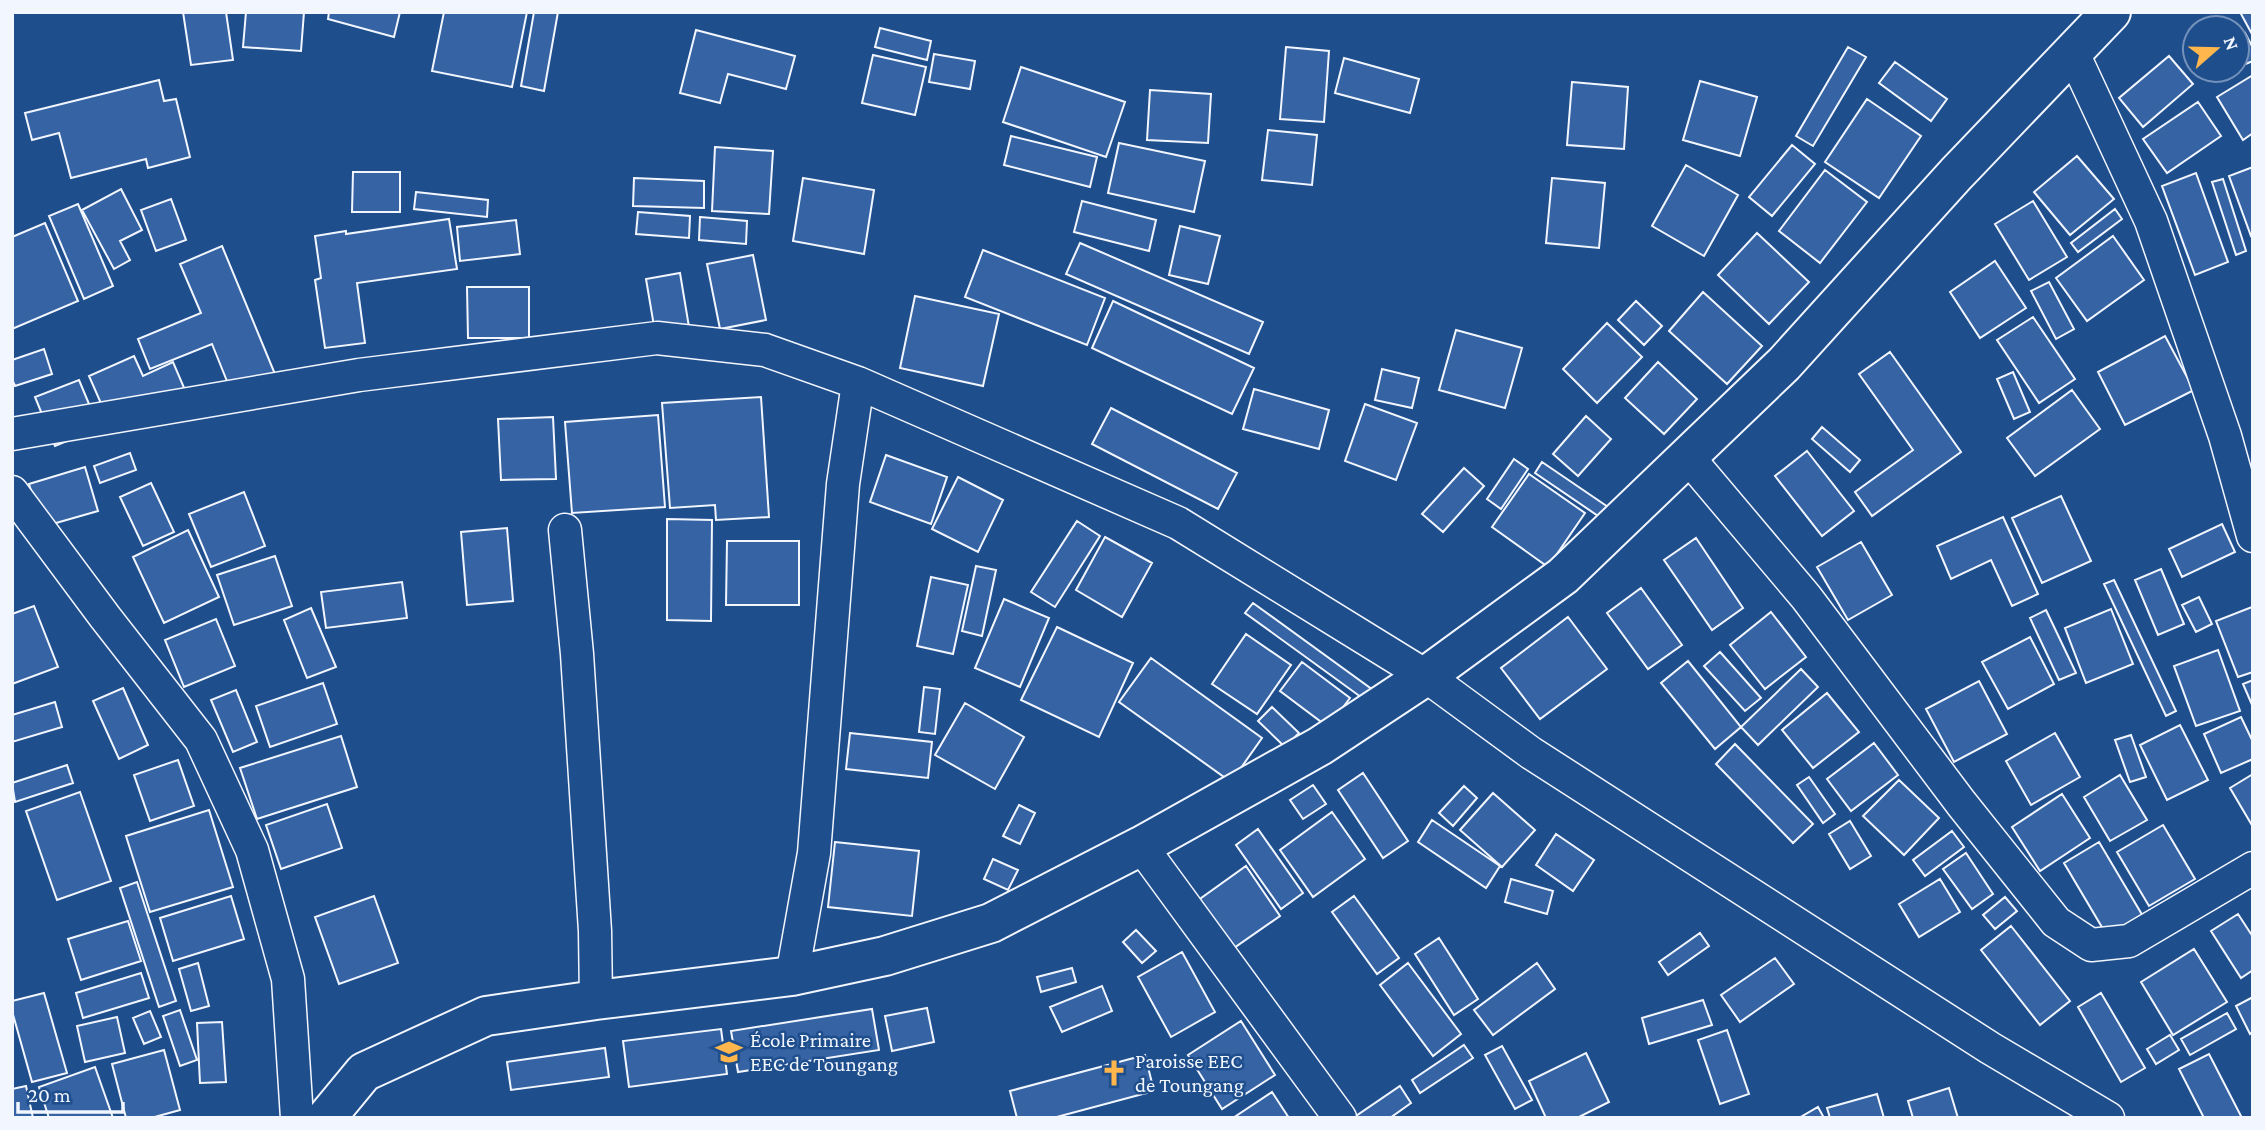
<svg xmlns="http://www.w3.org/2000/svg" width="2265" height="1130" font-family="'Crimson Pro',serif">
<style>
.building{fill:#3563a3;stroke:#f2f6ff;stroke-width:2}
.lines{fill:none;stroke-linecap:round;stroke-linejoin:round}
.street-casing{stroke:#f2f6ff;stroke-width:35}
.secondary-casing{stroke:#f2f6ff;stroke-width:42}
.street{stroke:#1f4e8c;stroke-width:32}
.secondary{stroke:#1f4e8c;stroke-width:38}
.labels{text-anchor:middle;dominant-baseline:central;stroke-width:5;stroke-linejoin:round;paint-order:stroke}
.poi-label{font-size:21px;fill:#f2f6ff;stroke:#1f4e8c;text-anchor:start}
</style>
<rect width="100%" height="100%" fill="#1f4e8c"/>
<path class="building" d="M183,12H226L233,60L191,65Z
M246,12H304L301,51L243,47Z
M329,12H400L394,37L328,19Z
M444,12H527L512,87L432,71Z
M534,12H558L544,91L521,86Z
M2240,12H2253V36Z
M880,28L931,41L927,60L875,47Z
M696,30L795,56L786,89L728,74L720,103L680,93Z
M2245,33L2253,48V61L2243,65L2237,53V38Z
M1286,47L1329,51L1324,122L1280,119Z
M1848,47L1866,57L1813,146L1796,136Z
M934,54L975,61L970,89L929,82Z
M873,55L926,67L915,115L862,103Z
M2169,56L2193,84L2143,127L2119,98Z
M1344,58L1419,79L1410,113L1335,93Z
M1895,62L1947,99L1931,121L1879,83Z
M1021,67L1125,102L1106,157L1003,122Z
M2253,75V133L2243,140L2217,97Z
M159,80L164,101L176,99L190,157L148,168L146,159L71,178L59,133L32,140L25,113Z
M1700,81L1757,97L1740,156L1683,140Z
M1572,82L1628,87L1624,149L1567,145Z
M1150,90L1211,94L1208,143L1147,140Z
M1867,99L1921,136L1879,198L1825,162Z
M2198,102L2221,136L2167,173L2143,139Z
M1268,130L1317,135L1312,185L1262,180Z
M1011,136L1097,157L1090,187L1004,165Z
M1119,143L1205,161L1194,212L1108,193Z
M1792,145L1815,164L1772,216L1749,197Z
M715,147L773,151L769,214L712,211Z
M2077,156L2114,199L2070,235L2034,192Z
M1686,165L1738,195L1704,256L1652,226Z
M2253,167V235L2251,236L2229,176Z
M1825,170L1867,202L1820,263L1779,231Z
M353,172H400V212H352Z
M2196,173L2228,262L2195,275L2162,186Z
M634,178L704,181V208L633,206Z
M803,178L874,190L864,254L793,241Z
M1552,178L1605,183L1599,248L1546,243Z
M2223,179L2246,251L2236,255L2212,182Z
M121,189L142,230L120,241L130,260L114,269L82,210Z
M416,192L488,200L487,217L414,209Z
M171,199L186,240L156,251L141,210Z
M1082,201L1156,220L1149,251L1074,232Z
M2033,201L2067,257L2029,280L1995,224Z
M78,204L113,286L84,299L49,216Z
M2115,209L2122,219L2078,252L2071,243Z
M638,212L690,216L689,238L636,234Z
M700,217L747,221L746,244L699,240Z
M449,219L457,269L357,283L365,343L325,348L315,280L321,278L315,236L346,231V234Z
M516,220L520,254L460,261L457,227Z
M45,223L78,301L12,329V237Z
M1180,226L1220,236L1208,284L1169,275Z
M1757,233L1809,282L1769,324L1718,275Z
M2113,236L2144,280L2087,321L2056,278Z
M1080,243L1263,322L1249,354L1066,274Z
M222,246L277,379L233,396L212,344L150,369L138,339L201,313L180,264Z
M983,250L1105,298L1087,345L965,297Z
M753,255L766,320L720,329L707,264Z
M1995,261L2026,308L1980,338L1950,292Z
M680,273L689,327L655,332L646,279Z
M2049,282L2074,329L2056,339L2031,291Z
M467,287H529V338H468Z
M1703,292L1762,346L1727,384L1669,331Z
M915,296L999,314L983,386L900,368Z
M1113,301L1254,368L1232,414L1092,348Z
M1636,301L1662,326L1644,345L1618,320Z
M2033,317L2075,379L2039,403L1997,340Z
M1607,323L1642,357L1597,403L1563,369Z
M1456,330L1522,348L1505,408L1439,390Z
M2165,336L2194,390L2125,425L2098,372Z
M44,349L52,374L15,386L12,379V360Z
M1890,352L1961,452L1872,516L1855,492L1913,450L1859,374Z
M134,356L143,376L173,362L185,390L110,424L89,376Z
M1658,362L1697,399L1664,434L1625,398Z
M1382,369L1419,378L1412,408L1375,400Z
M2013,372L2030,412L2014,419L1997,379Z
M79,380L99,428L55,446L35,397Z
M1254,389L1329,410L1319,449L1243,429Z
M2072,390L2100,429L2035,476L2007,438Z
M761,397L769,517L716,520L715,505L670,508L662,403Z
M1365,404L1417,423L1396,480L1345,461Z
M1111,408L1237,473L1218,509L1092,444Z
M658,415L665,507L572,513L565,422Z
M1586,416L1611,439L1578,476L1553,454Z
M553,417L556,479L501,480L498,419Z
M1822,427L1860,460L1850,472L1812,439Z
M1807,451L1854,511L1822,536L1775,476Z
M130,453L136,470L100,483L94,466Z
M886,455L947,477L931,524L870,502Z
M1514,459L1528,469L1501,509L1487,499Z
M1542,462L1611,509L1604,520L1535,473Z
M85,467L98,511L42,527L29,484Z
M1464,468L1484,486L1443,532L1422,514Z
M1529,474L1585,513L1548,567L1492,527Z
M958,477L1003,500L978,552L932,529Z
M151,483L174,532L143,546L120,497Z
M244,492L265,546L211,567L189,514Z
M2061,496L2091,561L2042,583L2012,518Z
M2003,517L2038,594L2012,606L1991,560L1951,579L1937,546Z
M667,519L712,520L711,621L667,620Z
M1077,521L1100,536L1055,607L1031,592Z
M2222,524L2235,552L2182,577L2169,549Z
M507,528L513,601L467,605L461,532Z
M188,530L219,597L164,623L133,557Z
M1105,537L1152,563L1122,617L1076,590Z
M1696,538L1743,608L1712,630L1664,560Z
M727,541H799V605H726Z
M1861,542L1892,595L1848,620L1817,567Z
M275,556L292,606L234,625L217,575Z
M976,566L996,570L982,636L962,631Z
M2161,569L2184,624L2158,635L2135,580Z
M931,577L968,585L953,654L917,646Z
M2114,580L2176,711L2166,716L2104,584Z
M402,582L407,618L326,628L321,592Z
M1641,588L1682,645L1648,669L1607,613Z
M2199,597L2212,624L2196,632L2182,605Z
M1004,599L1049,618L1020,687L975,668Z
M1253,603L1373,690L1365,700L1245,613Z
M34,606L58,667L12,684V614Z
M2252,607L2253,672L2238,677L2216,621Z
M311,608L336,667L307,678L284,620Z
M2111,609L2133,664L2086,683L2065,628Z
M2046,610L2076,673L2059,680L2030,618Z
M1771,612L1806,657L1765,689L1730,645Z
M1568,617L1607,669L1540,719L1501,668Z
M216,619L235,666L184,687L165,640Z
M1057,627L1133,663L1099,737L1021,700Z
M1246,634L1291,665L1257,714L1212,684Z
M2030,637L2054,684L2008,709L1982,662Z
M2218,650L2240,711L2196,726L2174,666Z
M1720,652L1761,698L1745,711L1704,666Z
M1151,658L1262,738L1231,782L1119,702Z
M1688,661L1741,727L1715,749L1661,683Z
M1302,662L1350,698L1328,727L1280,691Z
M1801,669L1818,687L1758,745L1741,727Z
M2253,680V707L2243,684Z
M1979,681L2007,734L1954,762L1926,709Z
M323,683L337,724L270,747L256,706Z
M924,687L940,689L935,734L919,732Z
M123,688L148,745L119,759L93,701Z
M236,690L257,742L233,752L211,700Z
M1827,693L1859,732L1813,768L1782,730Z
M55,702L62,727L12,742V715Z
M965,703L1024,737L995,789L935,755Z
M1272,707L1299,733L1285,747L1258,721Z
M2241,717L2253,742V759L2221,773L2204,734Z
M2180,725L2208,780L2167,800L2140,745Z
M850,733L932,742L928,778L846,769Z
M2055,733L2080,777L2031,805L2006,761Z
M2131,735L2146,777L2130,782L2115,740Z
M341,736L357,787L257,819L240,768Z
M1874,743L1898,775L1851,811L1827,779Z
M1735,744L1813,824L1793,843L1716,764Z
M178,760L194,806L150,821L134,775Z
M67,765L73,783L15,802L12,783Z
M1363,773L1408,841L1383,858L1338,790Z
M2253,774V827L2230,788Z
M2120,775L2147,820L2110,841L2084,797Z
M1809,777L1835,814L1823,823L1797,785Z
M1899,780L1939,818L1904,855L1863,816Z
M1313,785L1326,804L1303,819L1290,800Z
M1464,786L1477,798L1453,826L1439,813Z
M80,792L111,881L57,900L26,811Z
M1493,793L1535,830L1502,867L1460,830Z
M2062,794L2090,838L2040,871L2012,827Z
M327,804L342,848L281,869L266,825Z
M1019,805L1035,813L1020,844L1003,836Z
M209,810L233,887L150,912L126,836Z
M1332,812L1365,859L1313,897L1280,850Z
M1432,820L1500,866L1486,888L1418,842Z
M1850,821L1871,856L1850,869L1829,834Z
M2163,825L2195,879L2149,906L2117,852Z
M1258,829L1303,893L1281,909L1236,845Z
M1952,831L1964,847L1925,876L1913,860Z
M1556,834L1594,860L1573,891L1536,865Z
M835,842L919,851L912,916L828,907Z
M2099,842L2144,918L2109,939L2064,863Z
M1966,853L1993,894L1972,909L1943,869Z
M993,859L1018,870L1008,890L984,879Z
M1246,866L1280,916L1231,950L1197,901Z
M1511,879L1553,891L1547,914L1505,902Z
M1940,879L1960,912L1919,937L1899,904Z
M137,882L176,1001L159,1007L120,888Z
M231,896L244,939L173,961L160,918Z
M374,896L398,963L339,984L315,917Z
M1354,896L1399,958L1377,974L1332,912Z
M2005,897L2017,911L1995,929L1983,915Z
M2238,914L2253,937V970L2241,978L2211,931Z
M128,921L141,961L81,980L68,939Z
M2011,926L2070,1001L2040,1025L1981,950Z
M1136,930L1156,951L1142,963L1123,942Z
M1700,933L1709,946L1668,975L1659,962Z
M1439,938L1478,999L1454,1015L1415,954Z
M2194,949L2227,1002L2173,1035L2141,982Z
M1182,952L1215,1012L1171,1037L1138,977Z
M1775,958L1794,984L1740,1022L1721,995Z
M198,963L209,1006L191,1011L179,969Z
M1408,963L1461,1034L1433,1056L1380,985Z
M1537,963L1555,989L1493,1035L1474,1010Z
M1072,968L1076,982L1041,992L1037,977Z
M141,973L149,998L83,1018L76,993Z
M1102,986L1112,1011L1062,1032L1050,1007Z
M44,993L67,1073L32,1082L12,1011V1001Z
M2101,993L2145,1068L2121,1082L2078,1007Z
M2253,997V1032L2250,1034L2236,1006Z
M1703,1000L1712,1025L1649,1044L1642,1018Z
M927,1008L934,1042L892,1051L885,1016Z
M872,1009L879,1050L738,1072L731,1031Z
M180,1010L197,1060L180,1066L163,1016Z
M150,1011L161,1037L144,1044L133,1018Z
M2227,1013L2236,1029L2190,1055L2181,1039Z
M117,1017L125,1053L85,1062L77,1026Z
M1241,1021L1275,1075L1222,1109L1188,1055Z
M222,1022L226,1082L200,1083L197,1023Z
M721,1029L727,1074L629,1087L623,1041Z
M1727,1030L1749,1094L1720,1104L1698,1040Z
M2170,1035L2179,1050L2156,1064L2147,1049Z
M1464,1045L1473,1058L1420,1093L1412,1080Z
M1502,1046L1532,1100L1515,1109L1485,1055Z
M605,1048L609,1077L511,1090L507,1062Z
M164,1050L180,1110L151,1118H126L112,1064Z
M1586,1053L1609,1102L1577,1118H1546L1529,1081Z
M2209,1054L2242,1118H2204L2179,1069Z
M1145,1055L1154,1091L1053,1118H1017L1010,1091Z
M95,1067L113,1118H49L39,1087Z
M26,1086L33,1118H12V1089Z
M1400,1086L1411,1103L1390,1118H1358L1356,1116Z
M1949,1088L1958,1118H1913L1908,1101Z
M1272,1092L1289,1118H1233Z
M1877,1094L1884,1118H1830L1827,1108Z
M1818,1107L1824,1118H1799Z"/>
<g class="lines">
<g class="street-casing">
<path id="street" d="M2072,51L2151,221L2225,436L2253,536
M12,434L359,375L657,338L765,350L858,383L1178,523L1426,676L1531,753L1990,1048L2108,1118
M1687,456L1806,597L1961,803L2056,922L2091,945L2129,941L2253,868
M12,492L105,617L201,740L252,850L288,979L297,1118
M565,530L577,654L595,931L596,1000
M1141,846L1340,1118
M792,976L814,853L843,484L858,383"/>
</g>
<g class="secondary-casing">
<path id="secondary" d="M326,1118L364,1072L486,1016L596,1000L792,976L885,956L991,923L1141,846L1320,746L1426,676L1563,576L1784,364L1956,174L2111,12"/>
</g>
<use href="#street" class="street"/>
<use href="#secondary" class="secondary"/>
</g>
<defs>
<g id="school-bare" transform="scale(2.1)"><path d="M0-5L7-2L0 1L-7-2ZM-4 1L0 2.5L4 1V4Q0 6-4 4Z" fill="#ffb74d" stroke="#1f4e8c" stroke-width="2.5" paint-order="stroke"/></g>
<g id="church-bare" transform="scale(2.1)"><path d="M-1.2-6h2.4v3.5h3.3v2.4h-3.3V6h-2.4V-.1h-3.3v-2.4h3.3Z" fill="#ffb74d" stroke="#1f4e8c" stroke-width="2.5" paint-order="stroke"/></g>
</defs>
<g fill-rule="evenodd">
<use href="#school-bare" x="729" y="1052"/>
<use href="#church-bare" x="1114" y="1073"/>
</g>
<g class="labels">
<g class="poi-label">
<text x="750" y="1040">École Primaire<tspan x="750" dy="24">EEC de Toungang</tspan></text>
<text x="1135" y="1061">Paroisse EEC<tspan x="1135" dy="24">de Toungang</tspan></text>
</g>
</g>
<rect width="2265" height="1130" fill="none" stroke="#f2f6ff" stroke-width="28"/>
<g transform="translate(2216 49) rotate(70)"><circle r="33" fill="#1f4e8c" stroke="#7391ba" stroke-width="2"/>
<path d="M0-5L12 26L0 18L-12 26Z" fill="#ffb74d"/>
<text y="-10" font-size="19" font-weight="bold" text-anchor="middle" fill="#f2f6ff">N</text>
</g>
<path d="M18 1102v10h105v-10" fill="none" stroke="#f2f6ff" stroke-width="3.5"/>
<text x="28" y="1102" font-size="21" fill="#f2f6ff" stroke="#1f4e8c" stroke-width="5" paint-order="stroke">20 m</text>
</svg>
